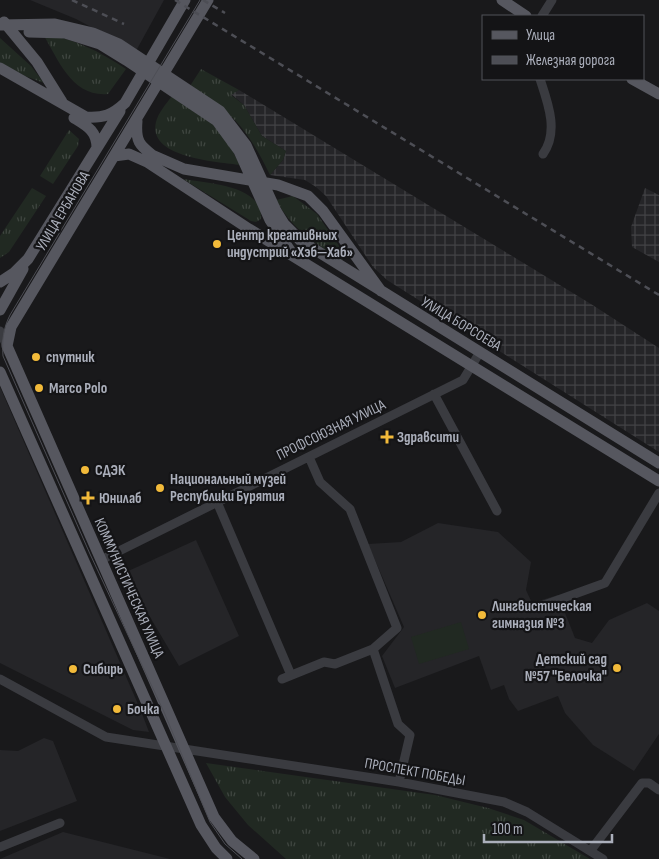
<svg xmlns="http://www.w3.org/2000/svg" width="659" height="859" font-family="'Sofia Sans Condensed',sans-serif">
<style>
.built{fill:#252528}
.industrial{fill:url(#industrial-grid)}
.grass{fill:url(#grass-tufts)}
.pitch{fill:#212922}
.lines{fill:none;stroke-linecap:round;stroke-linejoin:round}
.minor{stroke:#3a3b40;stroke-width:9}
.major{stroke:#56575f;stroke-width:11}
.tram{stroke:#4d4e55;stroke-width:1}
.rail{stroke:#4d4e55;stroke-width:2.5;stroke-dasharray:6 5;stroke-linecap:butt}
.poi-dot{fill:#f2ba3a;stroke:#141416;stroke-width:2}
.labels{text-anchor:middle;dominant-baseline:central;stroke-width:4.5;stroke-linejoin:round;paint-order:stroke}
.street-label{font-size:15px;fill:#abafbb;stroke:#141416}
.poi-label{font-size:15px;font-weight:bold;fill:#abafbb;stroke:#141416;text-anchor:start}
</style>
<defs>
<pattern id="industrial-grid" width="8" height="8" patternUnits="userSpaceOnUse" patternTransform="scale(1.25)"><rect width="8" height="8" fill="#252528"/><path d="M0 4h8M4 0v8" fill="none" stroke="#424245"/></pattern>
<pattern id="grass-tufts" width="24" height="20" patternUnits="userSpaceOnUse" patternTransform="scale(1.25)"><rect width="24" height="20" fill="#212922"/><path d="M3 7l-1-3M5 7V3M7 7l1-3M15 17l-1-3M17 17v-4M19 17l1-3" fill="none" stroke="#3f4640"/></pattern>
</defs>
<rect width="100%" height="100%" fill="#19191b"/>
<path class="built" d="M30,0H164L136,51L76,19Z
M0,387L141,711L149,732L133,730L0,663Z
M438,523L498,532L531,562L526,590L532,603L558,595L575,638L592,643L609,620L647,603L659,611V734L634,771L593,745L565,713L558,696L518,711L509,699L504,685L491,690L479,656L395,688L382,656L404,627L368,544L401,542Z
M196,540L239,636L179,666L124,573Z
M44,738L53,741L77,801L0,831V750L18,751Z
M63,832L170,859H0Z"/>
<path class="industrial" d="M239,90L591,304L659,348V452L387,280L373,267L326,196L316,187L305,180L270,175L283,160L286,151L262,136L244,105L231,94Z
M645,188L659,195V262L632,247L631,227Z"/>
<path class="grass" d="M43,34C75,39 99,51 126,69L108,94C72,97 59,61 43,34Z
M0,38L31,66L44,83L25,76L0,63Z
M201,69L239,90L231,95L244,105L262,136L286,151L283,160L270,175C247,128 234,114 190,86Z
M172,96L215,126L226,139L240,165C218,162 147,158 156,122C158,113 166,104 172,96Z
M69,130L79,139L78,146L53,184L40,176Z
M183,179C206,183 264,185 261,219L256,222L251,221Z
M32,188L46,196L9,252L0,258V236Z
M293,196L317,214L346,256L342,260C315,243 292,229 276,200Z
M206,763L435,795L488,808L524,820L590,859H286L248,825L225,797Z"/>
<path class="pitch" d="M461,622L469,649L419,664L411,637Z"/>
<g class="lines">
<path class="minor" d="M542,16L552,0
M540,79C548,103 559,132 543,154
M0,331L7,346
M434,394L497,511
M217,502L291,675
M101,560L463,380L480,352
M536,608L605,583L659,493
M373,649L398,724L410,735L399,782
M0,679L106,737L399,782L504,802L527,812L603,859
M282,679L324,662L335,664L373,649L397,628L350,509L320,482L309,457
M0,847L60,823
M591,850L642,783H649L659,790"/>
<path class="major" d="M208,0L11,327L7,346L214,817L232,841L254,859
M502,0L526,16
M4,22L37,62L62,102
M0,25L55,24L93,33L119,44L220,111L246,145L276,211L284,224L301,241L659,463
M29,32L65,33L100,44L126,60L217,121L239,151L270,220L291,252
M0,68L86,117C104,118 112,115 125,103L185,0
M632,79L659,94
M74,118C87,126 97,131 97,148
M137,121C135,144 141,146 157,159
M152,155L184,169L278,185L308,196L323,211L381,291
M114,156L129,154L147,162L249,229L659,481
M0,282L14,273L28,259L120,111
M0,310L23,269
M0,372L201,825L216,848L227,859"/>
<path class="tram" d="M200,0L10,315C3,329 2,340 3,356L90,554L164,712L210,822L225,844L242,859"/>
<path class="rail" d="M72,0L124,24
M175,0L659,295
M203,0L225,13"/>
</g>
<g class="poi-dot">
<circle cx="217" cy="244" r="5"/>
<circle cx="36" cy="357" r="5"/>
<circle cx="39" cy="388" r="5"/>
<path d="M384.5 429.5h5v5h5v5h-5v5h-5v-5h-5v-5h5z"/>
<circle cx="85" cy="470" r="5"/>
<circle cx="160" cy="488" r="5"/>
<path d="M85.5 490.5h5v5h5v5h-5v5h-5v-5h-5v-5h5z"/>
<circle cx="482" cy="615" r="5"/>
<circle cx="617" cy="668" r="5"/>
<circle cx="73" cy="669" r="5"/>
<circle cx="117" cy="709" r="5"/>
</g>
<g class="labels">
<g class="street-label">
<text transform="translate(63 211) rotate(-59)">УЛИЦА ЕРБАНОВА</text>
<text transform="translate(461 324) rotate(31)">УЛИЦА БОРСОЕВА</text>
<text transform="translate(331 430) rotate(-26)">ПРОФСОЮЗНАЯ УЛИЦА</text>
<text transform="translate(129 588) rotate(66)">КОММУНИСТИЧЕСКАЯ УЛИЦА</text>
<text transform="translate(415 772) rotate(10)">ПРОСПЕКТ ПОБЕДЫ</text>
</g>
<g class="poi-label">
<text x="227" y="235">Центр креативных<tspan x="227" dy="17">индустрий «Хэб—Хаб»</tspan></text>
<text x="46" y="357">спутник</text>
<text x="49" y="388">Marco Polo</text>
<text x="397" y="437">Здравсити</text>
<text x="95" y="470">СДЭК</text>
<text x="170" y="479">Национальный музей<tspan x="170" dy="17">Республики Бурятия</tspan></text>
<text x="99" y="498">Юнилаб</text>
<text x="492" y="606">Лингвистическая<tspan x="492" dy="17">гимназия №3</tspan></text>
<text x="607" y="659" text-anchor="end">Детский сад<tspan x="607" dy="17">№57 "Белочка"</tspan></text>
<text x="83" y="669">Сибирь</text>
<text x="127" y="709">Бочка</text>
</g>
</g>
<rect x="482" y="15" width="162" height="65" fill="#141416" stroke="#505258"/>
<rect x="492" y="31" width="25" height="8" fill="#56575f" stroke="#505258"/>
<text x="526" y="40" font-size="15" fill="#abafbb">Улица</text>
<rect x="492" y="56" width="25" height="8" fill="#4d4e55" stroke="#505258"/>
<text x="526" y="65" font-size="15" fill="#abafbb">Железная дорога</text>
<path d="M484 834v8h128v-8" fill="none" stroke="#abafbb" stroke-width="2.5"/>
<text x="492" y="834" font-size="15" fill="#abafbb" stroke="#141416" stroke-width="4" paint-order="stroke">100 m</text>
</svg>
